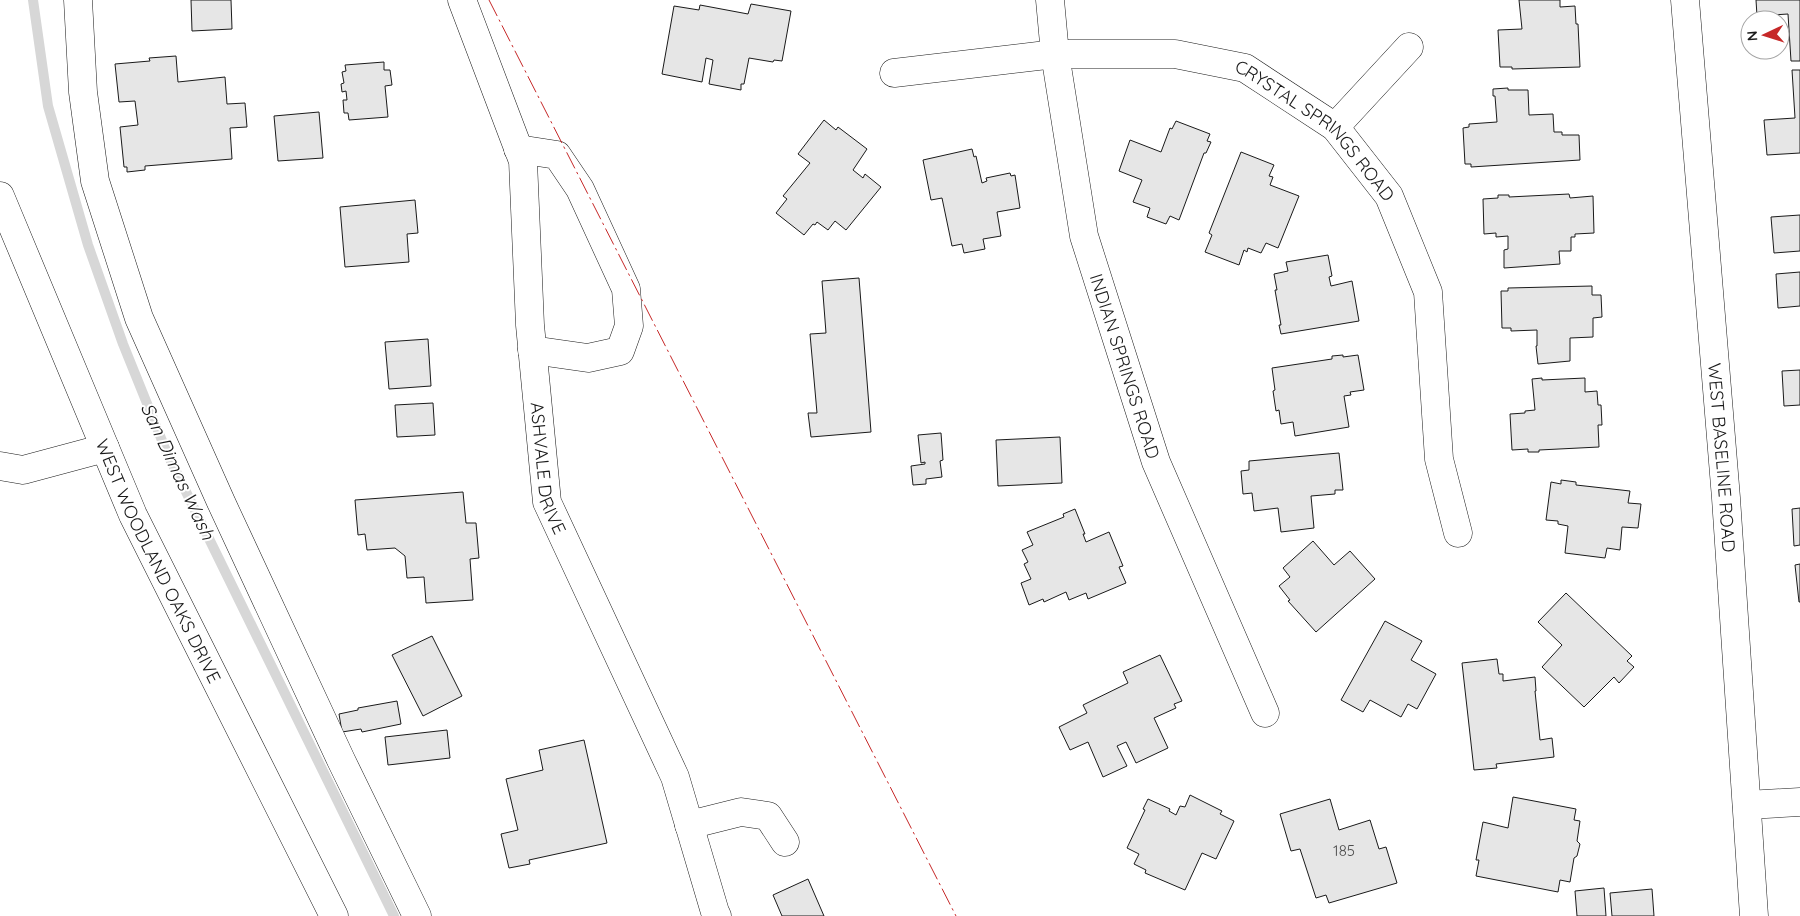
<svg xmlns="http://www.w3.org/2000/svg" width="1800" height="916" font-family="Quicksand,sans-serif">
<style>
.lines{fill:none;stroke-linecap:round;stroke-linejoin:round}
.stream{stroke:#d7d7d7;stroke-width:10}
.building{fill:#e6e6e6;stroke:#1a1a1a}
.minor-casing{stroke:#1a1a1a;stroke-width:29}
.major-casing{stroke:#1a1a1a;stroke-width:29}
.minor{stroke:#fff;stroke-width:28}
.major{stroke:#fff;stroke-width:28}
.power{stroke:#c62828;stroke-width:1;stroke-dasharray:18 4 2.5 4;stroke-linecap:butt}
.labels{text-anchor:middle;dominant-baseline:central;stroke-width:4;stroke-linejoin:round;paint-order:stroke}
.number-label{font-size:15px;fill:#4d4d4d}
.street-label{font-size:18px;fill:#1a1a1a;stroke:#fff}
.water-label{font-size:19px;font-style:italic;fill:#1a1a1a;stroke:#fff}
</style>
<rect width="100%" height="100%" fill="#fff"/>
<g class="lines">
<path class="stream" d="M33,0L48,106L88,245L123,344L167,453L394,916"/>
</g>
<path class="building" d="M191,0H231L232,29L192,31Z
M1519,0H1560V7L1575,6L1576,24H1578L1580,67L1512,69V67H1500L1498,30L1522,29Z
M1756,0H1800V61H1791L1788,14L1757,16Z
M751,4L791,11L782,61L774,60L773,62L749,58L744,84H741V90L709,84L713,60L706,58L702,82L662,74L674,6L699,10L700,5L748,14Z
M176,56L178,82L225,77L227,104L245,103L247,127L230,128L232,159L145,166V170L127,172V167H124L120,127L138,125L135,101L119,102L115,64L150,61L149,58Z
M384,62V70H390L392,85L385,86L388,117L349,120L348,113H344L343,100H347L346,91L342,92L341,84L344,83L342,72L346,71L345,65Z
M1792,70H1800V153L1767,155L1764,120L1795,118Z
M1508,88V90H1528L1529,115L1553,114L1554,132H1562V135H1579L1580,160L1471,167V164H1465L1463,128L1469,127V124L1497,122L1495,96H1493V89Z
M319,112L323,158L278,161L274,116Z
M824,120L836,130L838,127L867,149L853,170L863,178L865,174L881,187L846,230L835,221L828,230L817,222L815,225L813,224L804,235L776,213L787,199L783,196L810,163L798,154Z
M1176,121L1210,134L1207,141L1211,142L1206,153H1204L1179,220L1170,216L1166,224L1147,217L1150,208L1133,202L1142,180L1119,171L1130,140L1161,152L1170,128L1172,129Z
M972,149L974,157L976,156L982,183L987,181L986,178L1010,173L1011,176L1015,175L1020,208L997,212L1001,236L983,239L985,249L964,253L962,244L952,246L942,198L931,200L923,160Z
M1241,152L1274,165L1269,176L1273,177L1270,185L1299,196L1278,248L1266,243L1261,253L1248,248L1247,252L1244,250L1239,265L1205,252L1212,235L1209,233Z
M1569,194L1570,198L1593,196L1594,233L1575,234V237H1571V251H1559L1560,264L1504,268V250L1508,249V236L1496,237V233L1484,234L1483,199L1498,198V195H1509V197Z
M415,200L418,233L407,234L409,262L345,267L340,207Z
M1800,215V251L1774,253L1771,217Z
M1328,255L1332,276L1329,277L1331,286L1352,281L1359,321L1281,334L1279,325H1281L1275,290H1277L1274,274L1288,271L1286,262Z
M1800,272V306L1778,308L1776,274Z
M859,278L871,432L811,437L808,413H817L810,334L826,333L822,281Z
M1592,286V295H1601L1602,317L1593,318V337L1570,338V361L1538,364L1536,346H1537V330L1511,331V328H1502L1501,291H1508V288Z
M428,339L431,386L389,389L385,342Z
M1343,355V357L1358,355L1364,390L1350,392L1351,395L1344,396L1349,427L1295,436L1293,422L1281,424L1279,410L1276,411L1273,391L1275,390L1272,368L1332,359V356Z
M1800,370V405L1784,406L1782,371Z
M1542,378V380L1585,378V392L1597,391L1598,405H1601L1602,425H1598L1599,447L1539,450V452H1528V449L1512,450L1510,414L1525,413V411L1535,410L1532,379Z
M433,403L435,435L397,437L395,405Z
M941,433L943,460L940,461L942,477L926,479V484L913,485L911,466L925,464V462L921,463L918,435Z
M1060,437L1062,483L998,486L996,440Z
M1339,453L1343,490H1335V494L1311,496L1314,528L1281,532L1278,508L1254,511L1252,493L1243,494L1241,471L1249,470V461Z
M1561,480L1576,482V485L1630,491L1628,503L1641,504L1638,528L1622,527L1620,550L1607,548L1605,558L1565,553L1568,526L1558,524V521L1546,520L1551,482L1561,484Z
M463,492L466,523H476L479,558L470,559L473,600L426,603L424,577L407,578L405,556L395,548L367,550L365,534L358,535L355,500Z
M1800,508V545L1794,546L1792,509Z
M1075,509L1085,534H1083L1086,542L1109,532L1123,566L1119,567L1126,583L1088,599L1086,593L1069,600L1066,592L1044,602L1043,599L1029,605L1021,583L1031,579L1024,564L1028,562L1022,550L1033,545L1027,532L1064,517L1063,514Z
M1313,541L1334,565L1350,551L1375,579L1316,632L1288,601L1290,600L1279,586L1290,577L1283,568Z
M1800,564V602H1799L1795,565Z
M1566,593L1632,656L1627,661L1634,667L1619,683L1614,677L1584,707L1542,667L1562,645L1538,622Z
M1385,621L1422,641L1411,660L1436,674L1417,709L1408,704L1401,717L1370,700L1363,712L1341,700Z
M432,636L462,696L423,716L392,655Z
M1160,655L1182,701L1174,704L1176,708L1154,718L1168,748L1136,763L1126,742L1117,746L1127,766L1103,777L1088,742L1070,750L1059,727L1087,713L1083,705L1128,683L1123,672Z
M1497,659L1499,674H1503V681L1535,677L1536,691H1535L1540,740L1552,738L1554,757L1496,764L1497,768L1474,770L1462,663Z
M397,701L401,724L362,732L361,729L342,732L339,714L358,710V708Z
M447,730L450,758L388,765L385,737Z
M584,740L607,843L529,860L530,864L509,868L501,834L518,830L506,779L543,770L539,750Z
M1190,795L1222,811L1220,814L1234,821L1216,859L1202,853L1185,890L1145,873L1146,870L1134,864L1139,854L1127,848L1145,810L1143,809L1148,799L1170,809L1169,811L1176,815L1180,806L1185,807Z
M1513,797L1576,809L1574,820L1580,821L1577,841L1580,844L1577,856L1574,858L1570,882L1560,880L1558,892L1476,876L1479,860H1476L1483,822L1508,828Z
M1330,799L1339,830L1370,820L1379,849L1386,847L1397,883L1329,903L1326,895L1316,898L1300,849L1291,851L1280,814Z
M808,879L824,916H782L773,895Z
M1604,888L1606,916H1577L1575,891Z
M1652,889L1654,916H1612L1610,893Z"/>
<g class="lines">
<g class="minor-casing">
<g id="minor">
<path d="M78,0L83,92L95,181L139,318L221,502L341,760L417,916"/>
<path id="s1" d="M462,0L523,161L530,325L547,502L675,777L715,912L717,916"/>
<path id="s2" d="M1050,0L1055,54L1084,236L1156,462L1265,713"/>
<path id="s3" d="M894,73L1055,54H1175L1245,68L1335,127L1389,196L1428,292L1439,459L1458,533"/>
<path d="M1335,127L1409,47"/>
<path d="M518,149L557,155L580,189L626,289L629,326L620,351L588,358L532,350"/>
<path id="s4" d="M0,196L133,515L334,916"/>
<path d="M0,466L23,470L105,448"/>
<path d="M1747,805L1800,802"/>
<path d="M689,825L741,812L768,816L785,842"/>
</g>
</g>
<g class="major-casing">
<g id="major">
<path id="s5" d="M1685,0L1726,498L1754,916"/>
</g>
</g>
<use href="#minor" class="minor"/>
<use href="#major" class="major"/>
<path class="power" d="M489,0L956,916"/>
</g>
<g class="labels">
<g class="number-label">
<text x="1344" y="850">185</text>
</g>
<g class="street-label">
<text stroke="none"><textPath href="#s3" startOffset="448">CRYSTAL SPRINGS ROAD</textPath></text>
<text stroke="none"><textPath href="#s2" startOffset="375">INDIAN SPRINGS ROAD</textPath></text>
<text stroke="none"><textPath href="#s5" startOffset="459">WEST BASELINE ROAD</textPath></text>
<text stroke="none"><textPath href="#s1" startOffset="481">ASHVALE DRIVE</textPath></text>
<text stroke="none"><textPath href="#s4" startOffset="398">WEST WOODLAND OAKS DRIVE</textPath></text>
</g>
<g class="water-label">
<text transform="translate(178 471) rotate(65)">San Dimas Wash</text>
</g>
</g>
<g transform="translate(1765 35) rotate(266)"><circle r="24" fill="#ffffff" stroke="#a3a3a3"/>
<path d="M0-4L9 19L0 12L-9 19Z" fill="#c62828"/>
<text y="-8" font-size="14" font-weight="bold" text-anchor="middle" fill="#1a1a1a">N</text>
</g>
</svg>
